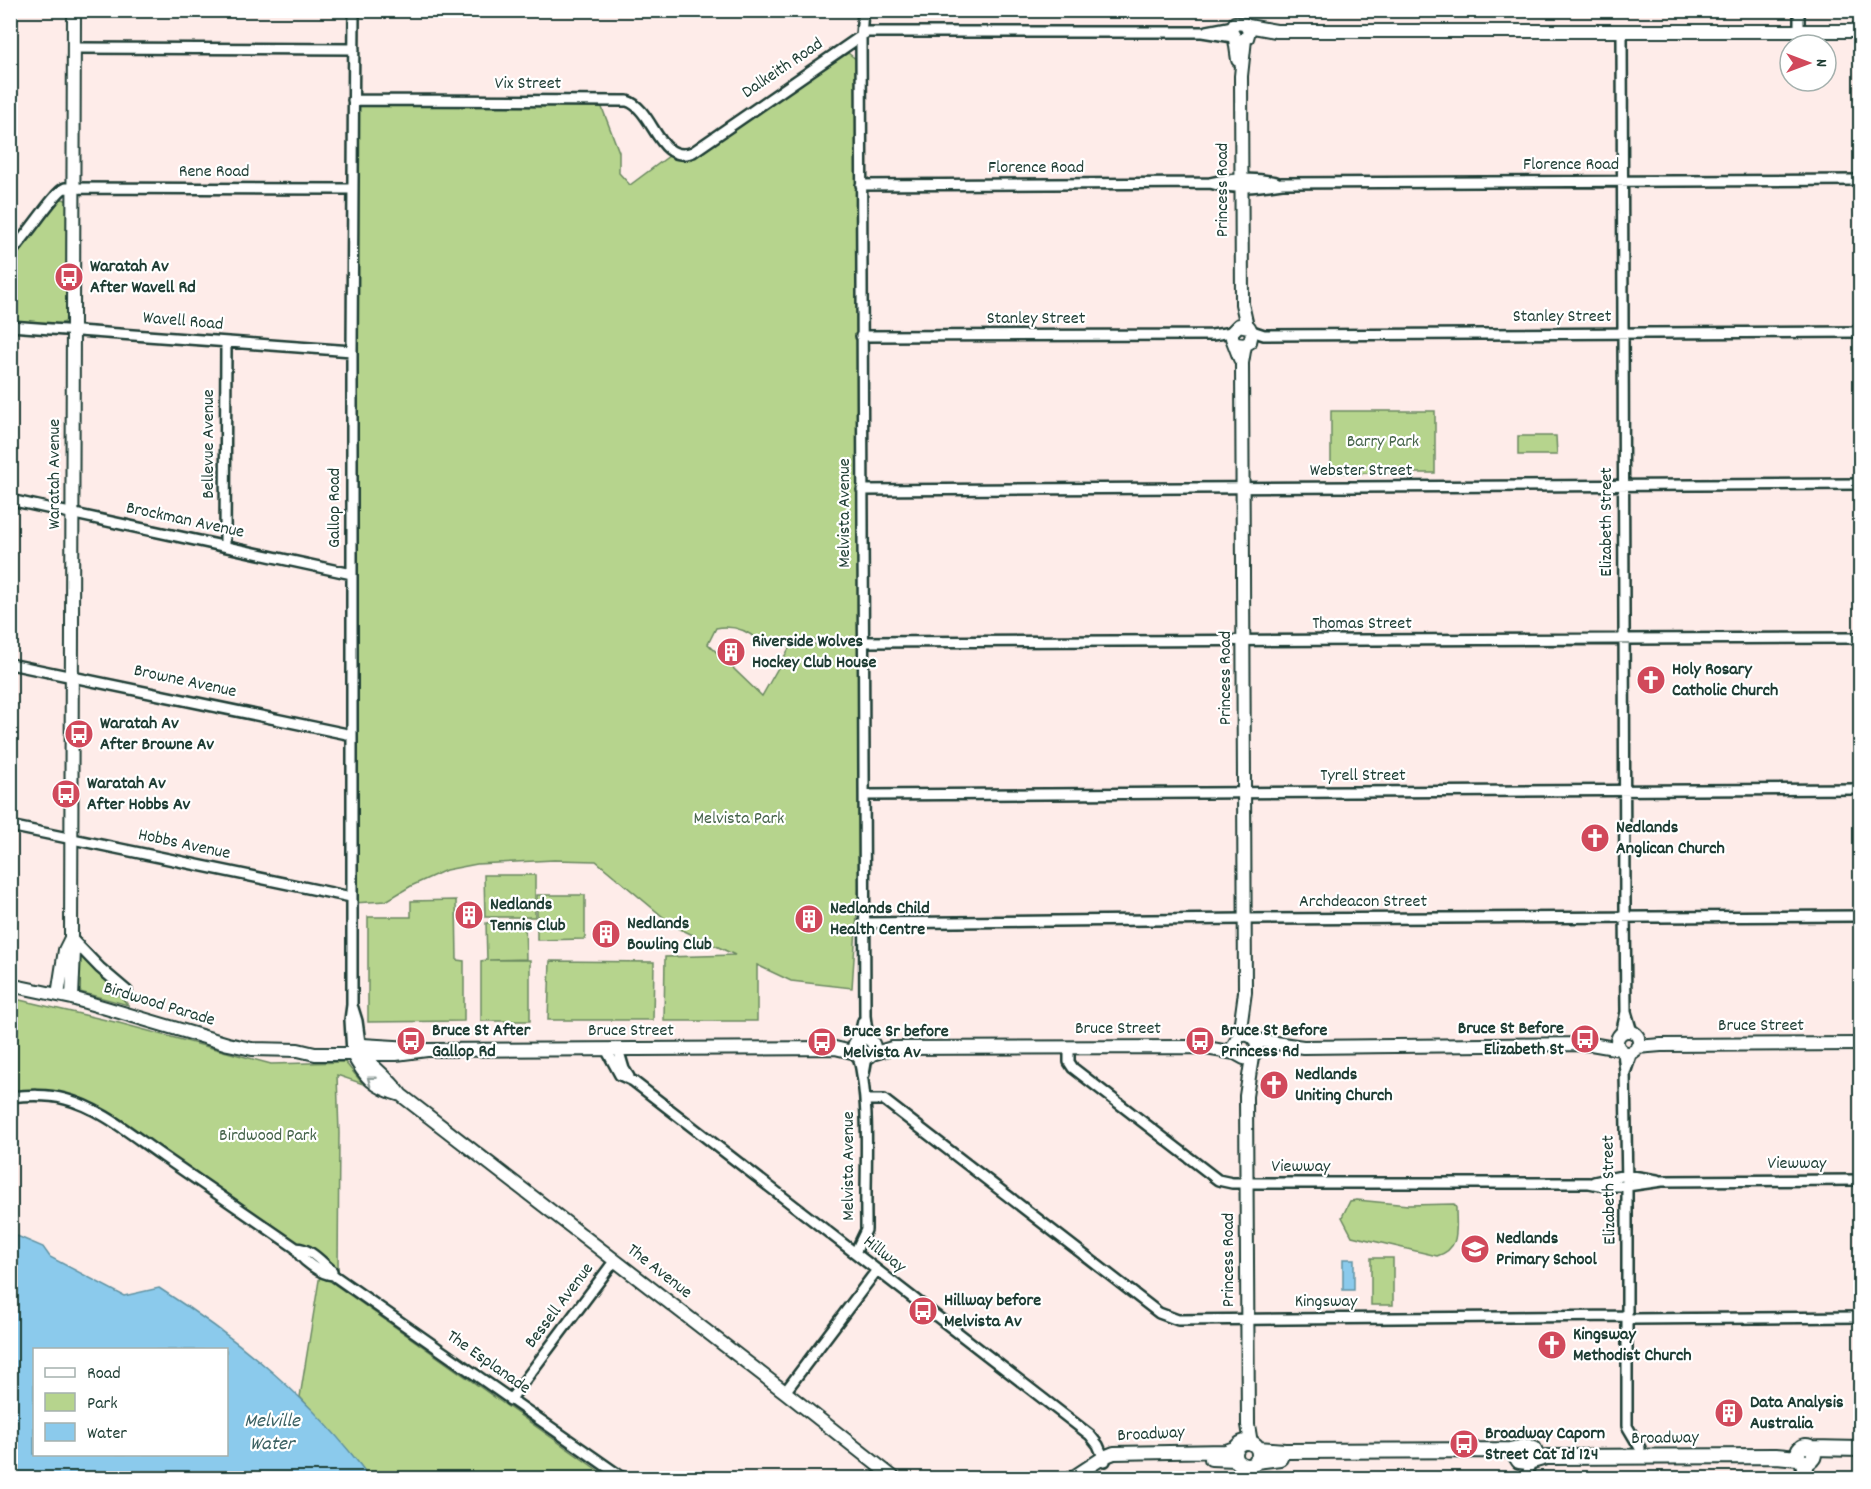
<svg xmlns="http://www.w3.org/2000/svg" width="1871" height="1489" font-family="Dekko,sans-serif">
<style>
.green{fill:#b6d48d;stroke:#6a8860;stroke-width:1.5}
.water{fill:#8bcaec;stroke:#6092a2;stroke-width:1.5;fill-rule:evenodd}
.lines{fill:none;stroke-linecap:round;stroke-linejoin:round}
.minor-casing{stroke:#1f3d34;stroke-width:14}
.tertiary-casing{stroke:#1f3d34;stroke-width:16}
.secondary-casing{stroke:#1f3d34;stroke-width:18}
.minor{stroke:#fff;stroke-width:9}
.tertiary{stroke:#fff;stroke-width:12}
.secondary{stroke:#fff;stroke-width:14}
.oneway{stroke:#8f9e9a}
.labels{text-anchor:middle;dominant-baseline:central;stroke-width:4.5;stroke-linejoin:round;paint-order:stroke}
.street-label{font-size:18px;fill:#1f3d34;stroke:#fff}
.poi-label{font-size:18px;font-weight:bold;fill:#1f3d34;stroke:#fff;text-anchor:start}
.park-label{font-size:18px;fill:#45634a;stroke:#fff}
.water-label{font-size:20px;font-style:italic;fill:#3a6062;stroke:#fff}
</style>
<rect width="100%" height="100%" fill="#feece9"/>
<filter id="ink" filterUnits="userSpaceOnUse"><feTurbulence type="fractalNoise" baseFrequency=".0167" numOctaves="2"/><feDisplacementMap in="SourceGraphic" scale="12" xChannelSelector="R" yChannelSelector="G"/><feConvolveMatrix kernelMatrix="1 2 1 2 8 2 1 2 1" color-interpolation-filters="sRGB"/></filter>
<g filter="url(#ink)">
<path class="green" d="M848,53L857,60L860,639L759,641C747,630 732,625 716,628L708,644L762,696L791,645L862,643L865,795L852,988L791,981L757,965V1021H664L665,957L735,955L674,926L596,861L554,860L477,864L446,870L411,886L386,901L353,903L355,102L601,105L619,152V173L630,185L673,153H695Z
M63,199L68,201V315L65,322L57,325L11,322L10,258L39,227L57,200Z
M1331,411H1435V473H1331Z
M1518,436H1556L1557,455H1518Z
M484,875H535V917H485Z
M537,895H585V939L537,940Z
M456,900L457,960L464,961V1021L368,1022V917H411V901Z
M525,922L526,959L489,960H530V1021H481V961L487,960L486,923Z
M77,947L128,1005L80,992Z
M550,961L654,962L653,1020H548Z
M11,998L119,1023L271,1064L345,1062L363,1084L337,1075L339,1133L338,1271L98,1108L11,1093Z
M1357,1200L1408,1205L1454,1204L1456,1208C1456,1230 1461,1248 1437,1256L1352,1236L1342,1217L1350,1201Z
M1371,1258H1393V1305H1371Z
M320,1274L609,1478H370L352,1455L300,1397Z"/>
<path class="water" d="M10,1233L43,1247L50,1257L124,1296L159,1288C240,1340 313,1400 370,1478H11ZM34,1350H226V1454H34Z
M1343,1259H1354V1290H1343Z"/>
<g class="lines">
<g class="minor-casing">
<path id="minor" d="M863,10L861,37L865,1016L868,1038
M1207,31L1233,26
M1799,31V10
M1622,33L1625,907L1626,1012L1632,1032
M74,48L354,49
M353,100L627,101C654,109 658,166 693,152L867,32H1202L1233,37
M1210,183C1234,190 1257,187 1282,183L1860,180
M861,185L1210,183C1232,178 1254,178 1276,182
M10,253C23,242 55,191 65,188L353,189
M10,326L352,351
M1252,331L1264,335L1860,332
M861,336L1212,335L1232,332
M862,490L1860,484
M10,500L352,574
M225,546L226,343
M863,642L1860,638
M10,664L352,735
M865,795L1860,789
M10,826L351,897
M865,923L1245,919L1860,916
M71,938L100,968L127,991
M353,1008L357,1021L361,1050
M1621,1034L1626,1012
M859,1039L863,1021
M1069,1047V1062L1073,1068L1218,1180L1232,1183H1589L1604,1186H1627L1662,1181L1860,1180
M606,1049L620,1075L633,1081L1090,1435L1098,1445L1105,1461
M618,1049L624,1069L629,1077
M1623,1051L1625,1072L1627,1186V1426L1640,1448
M352,1053L350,1020L352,1005V351L354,10
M1626,1070L1632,1052
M864,1074L867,1057
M10,1097C29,1095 47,1094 65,1099C101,1108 133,1136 164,1157C208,1187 252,1218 296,1248C310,1248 322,1263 332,1271
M865,1100H884L1159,1313L1178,1320L1623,1316L1631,1319L1860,1317
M1594,1182L1626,1175L1657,1180
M296,1248C299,1259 322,1275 333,1275L623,1478
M855,1253L866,1230V1220C865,1168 871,1105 858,1055
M785,1392L877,1270
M510,1400L615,1260
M1800,1461L1804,1478
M1527,1478L1530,1462
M1806,1478L1810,1461"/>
</g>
<g class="tertiary-casing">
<path id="tertiary" d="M1248,26L1276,31H1860
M1235,39L1240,41L1247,38L1249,31L1245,24L1235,23L1231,30L1235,39L1238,60
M1245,39L1241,76L1242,304L1247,326
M1236,344L1245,345L1250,342L1252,333L1249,327L1239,325L1232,332V338L1240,359
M10,985L72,998L228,1044L252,1049L298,1050L315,1054H396L427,1050L835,1048L856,1053
M58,995L65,950L71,938
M72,998L74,950L71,938L74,10
M1617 1042a11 11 0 1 1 22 0a11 11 0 1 1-22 0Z
M1239,1036L1245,992L1242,363L1245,345
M854 1048a10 10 0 1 1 20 0a10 10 0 1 1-20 0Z
M1256,1040L1303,1047L1591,1044L1620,1049
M362,1045L411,1048
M1637,1047L1661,1045L1860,1044
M352,1053C365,1078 374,1087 401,1095
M361,1054C374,1068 390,1079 401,1095L785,1392L894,1478
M872,1054L892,1048L1200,1047L1235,1053
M1251,1443L1248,1425L1246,1096L1252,1057L1256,1052L1257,1046C1255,1036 1249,1033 1239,1036L1234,1045L1235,1053L1244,1058L1252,1057
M1211,1459L1237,1460
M1072,1478L1104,1457L1114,1453L1226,1451L1237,1447"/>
</g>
<g class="secondary-casing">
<path id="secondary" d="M1235 1454a12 12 0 1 1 24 0a12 12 0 1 1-24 0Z
M1798 1454a8 8 0 1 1 16 0a8 8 0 1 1-16 0Z
M1812,1448L1860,1449
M1258,1449L1285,1451L1510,1450L1526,1447L1534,1449L1536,1457L1528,1462L1519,1461L1515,1455L1518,1449
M1256,1461L1280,1458
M1532,1461L1546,1457L1776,1456L1798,1458"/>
</g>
<use href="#minor" class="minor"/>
<use href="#tertiary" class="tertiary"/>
<use href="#secondary" class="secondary"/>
</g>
<defs><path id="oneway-chevron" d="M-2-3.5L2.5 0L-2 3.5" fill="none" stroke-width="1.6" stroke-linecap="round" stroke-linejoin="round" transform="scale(1.5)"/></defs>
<use class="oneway" href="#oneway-chevron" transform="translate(371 1080) rotate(-142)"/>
</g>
<defs>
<g id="bus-disc" transform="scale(1.5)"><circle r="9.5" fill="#d1495b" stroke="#fff"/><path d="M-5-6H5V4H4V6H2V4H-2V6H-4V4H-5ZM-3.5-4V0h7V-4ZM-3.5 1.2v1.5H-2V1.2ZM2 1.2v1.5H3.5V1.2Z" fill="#fff"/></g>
<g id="building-disc" transform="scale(1.5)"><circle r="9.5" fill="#d1495b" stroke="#fff"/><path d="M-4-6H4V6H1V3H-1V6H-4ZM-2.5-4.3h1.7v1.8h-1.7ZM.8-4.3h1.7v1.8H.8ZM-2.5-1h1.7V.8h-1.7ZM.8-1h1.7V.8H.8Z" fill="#fff"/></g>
<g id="church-disc" transform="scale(1.5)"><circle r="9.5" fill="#d1495b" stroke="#fff"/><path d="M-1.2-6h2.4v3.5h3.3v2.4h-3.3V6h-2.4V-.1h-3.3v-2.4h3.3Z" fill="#fff"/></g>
<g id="school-disc" transform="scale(1.5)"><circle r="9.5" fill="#d1495b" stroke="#fff"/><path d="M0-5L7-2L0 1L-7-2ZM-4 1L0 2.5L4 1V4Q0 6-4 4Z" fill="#fff"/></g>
</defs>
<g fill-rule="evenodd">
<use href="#bus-disc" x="69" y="277"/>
<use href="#building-disc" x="731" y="652"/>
<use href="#church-disc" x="1651" y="680"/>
<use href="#bus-disc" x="79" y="734"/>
<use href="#bus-disc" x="66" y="794"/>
<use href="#church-disc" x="1595" y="838"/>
<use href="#building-disc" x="469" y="915"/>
<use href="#building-disc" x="809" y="919"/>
<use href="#building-disc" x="606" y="934"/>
<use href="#bus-disc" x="1585" y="1039"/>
<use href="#bus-disc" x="411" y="1041"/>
<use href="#bus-disc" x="1200" y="1041"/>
<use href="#bus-disc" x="822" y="1042"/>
<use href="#church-disc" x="1274" y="1085"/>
<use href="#school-disc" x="1475" y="1249"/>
<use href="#bus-disc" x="923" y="1311"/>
<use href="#church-disc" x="1552" y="1345"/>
<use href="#building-disc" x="1729" y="1413"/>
<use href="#bus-disc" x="1464" y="1444"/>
</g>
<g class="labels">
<g class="street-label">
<text transform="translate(783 69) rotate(-34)">Dalkeith Road</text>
<text x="528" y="84">Vix Street</text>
<text x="1571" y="165">Florence Road</text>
<text x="1036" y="168">Florence Road</text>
<text x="214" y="172">Rene Road</text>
<text transform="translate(1223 190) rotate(-90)">Princess Road</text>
<text x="1562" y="317">Stanley Street</text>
<text x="1036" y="319">Stanley Street</text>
<text transform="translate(183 322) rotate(5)">Wavell Road</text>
<text transform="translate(209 444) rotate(-90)">Bellevue Avenue</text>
<text x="1361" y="471">Webster Street</text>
<text transform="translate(55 474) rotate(-90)">Waratah Avenue</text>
<text transform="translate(335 508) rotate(-90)">Gallop Road</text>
<text transform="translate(845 513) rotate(-90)">Melvista Avenue</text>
<text transform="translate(185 521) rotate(12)">Brockman Avenue</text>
<text transform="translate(1607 522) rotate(-90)">Elizabeth Street</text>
<text x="1362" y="624">Thomas Street</text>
<text transform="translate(1226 678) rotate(-90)">Princess Road</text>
<text transform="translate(185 682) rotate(12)">Browne Avenue</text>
<text x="1363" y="776">Tyrell Street</text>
<text transform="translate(184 845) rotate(12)">Hobbs Avenue</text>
<text x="1363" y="902">Archdeacon Street</text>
<text transform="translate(159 1005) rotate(17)">Birdwood Parade</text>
<text x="1761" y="1026">Bruce Street</text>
<text x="1118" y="1029">Bruce Street</text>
<text x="631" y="1031">Bruce Street</text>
<text x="1797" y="1164">Viewway</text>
<text transform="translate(849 1166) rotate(-90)">Melvista Avenue</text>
<text x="1301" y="1167">Viewway</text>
<text transform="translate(1610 1190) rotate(-91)">Elizabeth Street</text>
<text transform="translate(884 1255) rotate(38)">Hillway</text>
<text transform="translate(1229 1260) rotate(-90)">Princess Road</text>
<text transform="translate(659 1272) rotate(38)">The Avenue</text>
<text x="1326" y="1302">Kingsway</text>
<text transform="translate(560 1306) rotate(-53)">Bessell Avenue</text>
<text transform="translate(488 1363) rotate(35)">The Esplanade</text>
<text transform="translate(1151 1435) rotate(-3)">Broadway</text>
<text transform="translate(1665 1439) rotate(-1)">Broadway</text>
</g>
<g class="poi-label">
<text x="90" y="267">Waratah Av<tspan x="90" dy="21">After Wavell Rd</tspan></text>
<text x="752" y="642">Riverside Wolves<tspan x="752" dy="21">Hockey Club House</tspan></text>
<text x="1672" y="670">Holy Rosary<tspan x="1672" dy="21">Catholic Church</tspan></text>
<text x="100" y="724">Waratah Av<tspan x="100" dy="21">After Browne Av</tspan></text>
<text x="87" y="784">Waratah Av<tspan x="87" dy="21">After Hobbs Av</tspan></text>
<text x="1616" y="828">Nedlands<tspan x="1616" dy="21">Anglican Church</tspan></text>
<text x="490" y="905">Nedlands<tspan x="490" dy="21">Tennis Club</tspan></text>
<text x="830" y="909">Nedlands Child<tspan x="830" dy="21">Health Centre</tspan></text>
<text x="627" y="924">Nedlands<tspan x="627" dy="21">Bowling Club</tspan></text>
<text x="1564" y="1029" text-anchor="end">Bruce St Before<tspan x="1564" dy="21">Elizabeth St</tspan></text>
<text x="432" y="1031">Bruce St After<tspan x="432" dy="21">Gallop Rd</tspan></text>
<text x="1221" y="1031">Bruce St Before<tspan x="1221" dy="21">Princess Rd</tspan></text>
<text x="843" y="1032">Bruce Sr before<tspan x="843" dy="21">Melvista Av</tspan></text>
<text x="1295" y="1075">Nedlands<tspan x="1295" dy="21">Uniting Church</tspan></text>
<text x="1496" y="1239">Nedlands<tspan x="1496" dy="21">Primary School</tspan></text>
<text x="944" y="1301">Hillway before<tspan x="944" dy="21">Melvista Av</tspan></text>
<text x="1573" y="1335">Kingsway<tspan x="1573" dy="21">Methodist Church</tspan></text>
<text x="1750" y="1403">Data Analysis<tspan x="1750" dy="21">Australia</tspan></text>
<text x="1485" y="1434">Broadway Caporn<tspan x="1485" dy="21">Street Cat Id 124</tspan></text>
</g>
<g class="park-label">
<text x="1383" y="442">Barry Park</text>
<text x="739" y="819">Melvista Park</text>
<text x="268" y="1136">Birdwood Park</text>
</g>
<g class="water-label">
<text x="272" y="1422">Melville<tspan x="272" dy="23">Water</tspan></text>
</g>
</g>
<rect width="1871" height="1489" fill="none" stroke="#fff" stroke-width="36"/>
<rect x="18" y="18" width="1835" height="1453" fill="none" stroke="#1f3d34" stroke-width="2" filter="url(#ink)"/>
<rect x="33" y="1348" width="195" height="108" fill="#ffffff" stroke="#a5b1ae" stroke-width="1.5"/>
<rect x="45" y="1368" width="30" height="9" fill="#ffffff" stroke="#a5b1ae" stroke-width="1.5"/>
<text x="87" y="1378" font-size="18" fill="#1f3d34">Road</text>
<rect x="45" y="1393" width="30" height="18" fill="#b6d48d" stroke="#a5b1ae" stroke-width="1.5"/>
<text x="87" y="1408" font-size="18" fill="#1f3d34">Park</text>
<rect x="45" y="1423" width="30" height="18" fill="#8bcaec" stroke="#a5b1ae" stroke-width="1.5"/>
<text x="87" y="1438" font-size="18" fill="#1f3d34">Water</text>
<g transform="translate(1808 63) rotate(90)"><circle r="28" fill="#ffffff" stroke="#a5b1ae" stroke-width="1.5"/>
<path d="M0-4.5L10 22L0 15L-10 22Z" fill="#d1495b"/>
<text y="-9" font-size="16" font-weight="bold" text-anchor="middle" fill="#1f3d34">N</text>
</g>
</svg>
